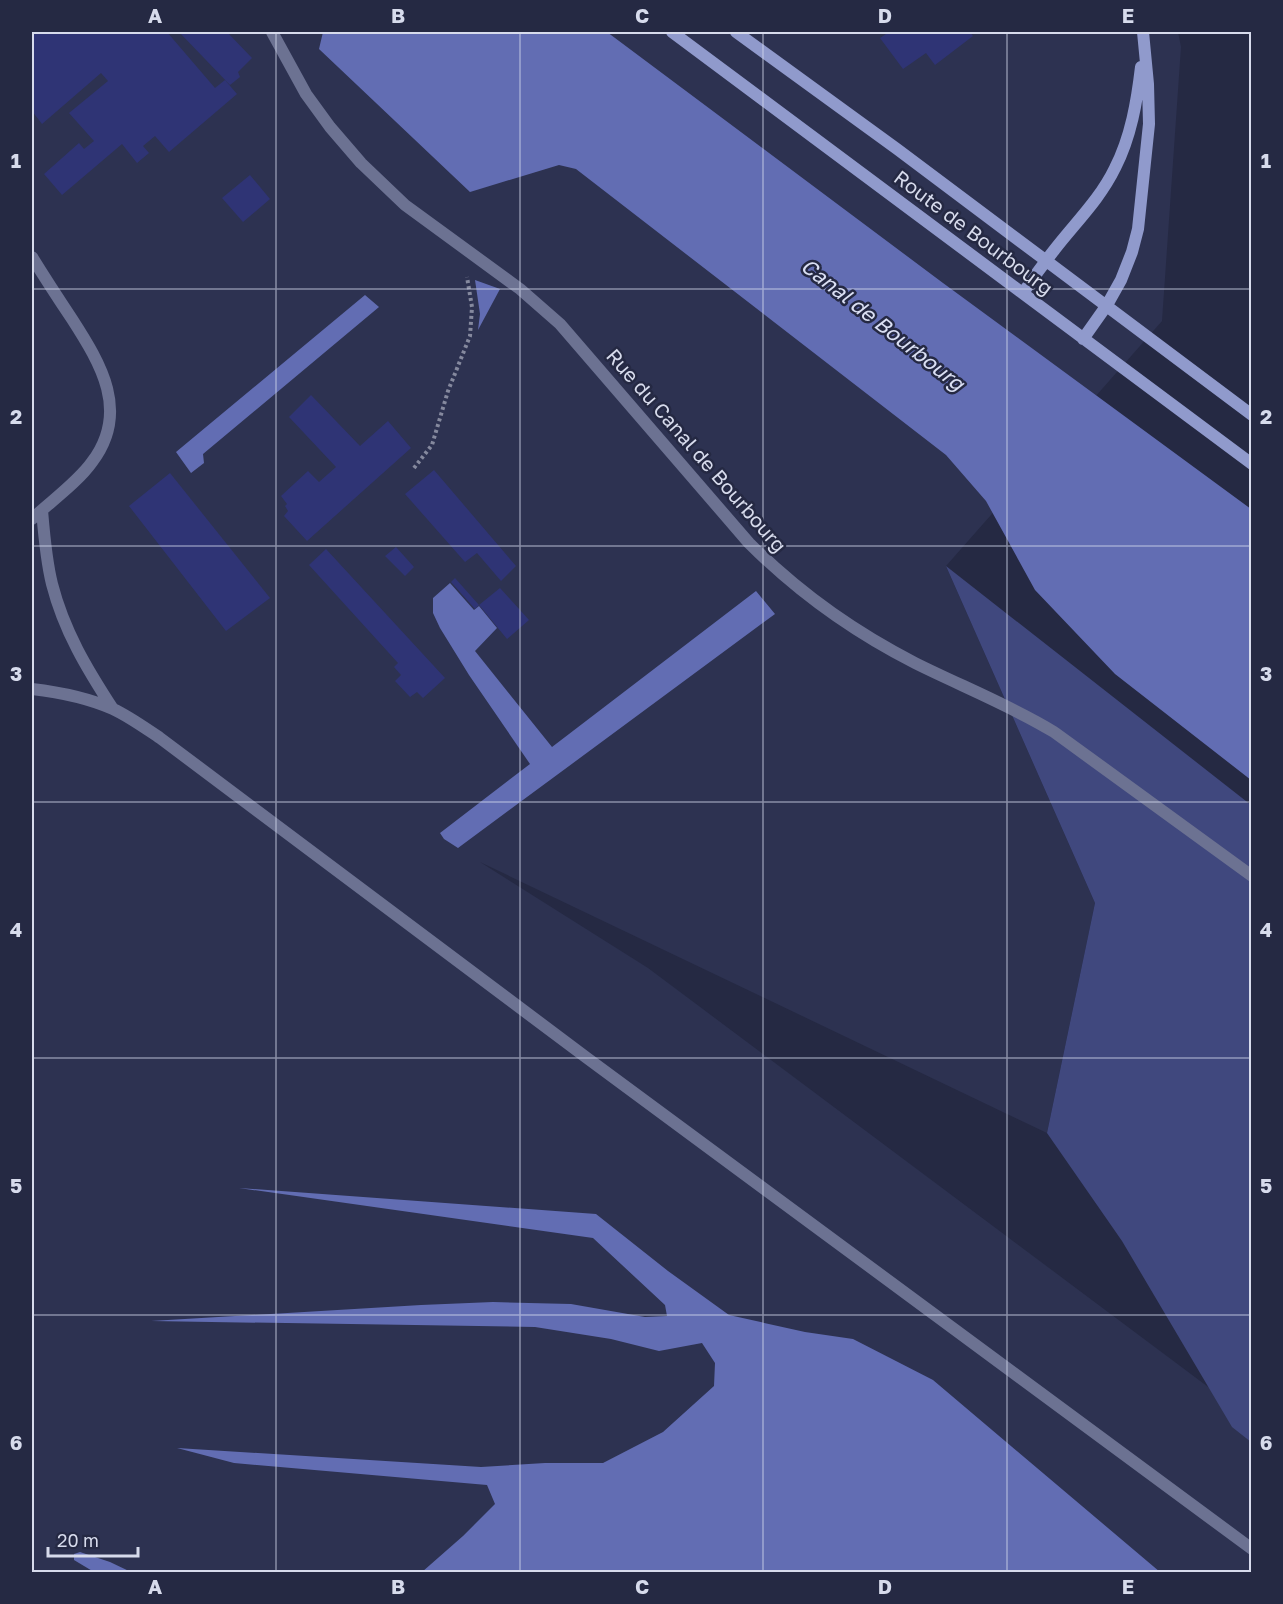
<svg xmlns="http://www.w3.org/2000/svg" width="1283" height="1604" font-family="'Golos Text',sans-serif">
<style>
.built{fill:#2d3251}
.green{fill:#40487e}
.water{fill:#626db3}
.building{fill:#2f3475}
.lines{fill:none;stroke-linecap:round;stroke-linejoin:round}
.path{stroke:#85899e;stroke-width:4;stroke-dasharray:3 3;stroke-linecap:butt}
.street{stroke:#6c7292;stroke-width:12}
.secondary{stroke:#909acc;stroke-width:12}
.grid{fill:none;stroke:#d7dbec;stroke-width:1.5;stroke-opacity:0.55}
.labels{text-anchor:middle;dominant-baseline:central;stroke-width:5;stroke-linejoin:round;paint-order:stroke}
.street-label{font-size:20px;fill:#d7dbec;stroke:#252943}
.water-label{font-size:21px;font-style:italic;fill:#dbe0f4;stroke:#252943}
.neatline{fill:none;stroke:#d7dbec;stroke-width:2}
.grid-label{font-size:20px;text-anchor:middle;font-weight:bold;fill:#d7dbec}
</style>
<rect width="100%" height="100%" fill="#252943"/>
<path class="built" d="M32,32H1178L1181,47L1162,321L946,566L1095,903L1047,1133L480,862L648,968L1251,1419V1572H32Z"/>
<path class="green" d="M946,566L1251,805V1442L1232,1427L1122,1241L1047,1133L1095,903Z"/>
<path class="water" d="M323,32H607L943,283L1251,509V780L1115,674L1035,590L986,501L946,455L576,169L559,165L470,192L319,49Z
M475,280L500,289L478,330L480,314Z
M365,295L379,307L203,454L204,463L191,473L176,452Z
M450,583L474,610L479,606L497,628L475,651L552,747L756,591L775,614L458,848L444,839L440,833L530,764L469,675L440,628L433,613V598Z
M239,1188L596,1214L668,1271L729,1315L805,1332L853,1339L933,1380L1160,1572H422L463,1536L495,1504L487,1485L234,1463L177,1448L481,1467L545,1463H603L663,1432L714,1386L715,1363L702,1343L659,1351L611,1339L535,1327L151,1321L421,1305L493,1302L571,1304L645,1317L667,1316L665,1305L593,1238Z
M80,1552L110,1562L131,1572H94L74,1560V1554Z"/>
<path class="building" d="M32,32H167L215,88L225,80L237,94L169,152L155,136L143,146L149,153L137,163L122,144L62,195L44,174L79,143L84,149L94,141L69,113L108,81L101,73L42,124L32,111Z
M179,32H227L252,58L238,72L240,77L230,85Z
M889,32H970L973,36L935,65L926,53L903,69L880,38Z
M250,175L270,199L243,222L222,198Z
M311,395L360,446L388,421L411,448L307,541L284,516L288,511L285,506L287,504L281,496L308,471L319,482L336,467L289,417Z
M434,470L516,566L501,581L477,553L465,562L405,494Z
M170,473L270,598L226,631L129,506Z
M396,547L414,567L405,576L385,556Z
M326,549L445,678L423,698L417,692L410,697L395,681L401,675L394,667L398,663L309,565Z
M455,578L479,605L475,609L451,582Z
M500,588L529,620L507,639L479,605Z"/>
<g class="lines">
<path class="path" d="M414,468L432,445L448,391L470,336L472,307L467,277"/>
<path class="street" d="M272,32L306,94L330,127L361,163L405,205L520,289L560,324L749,543C797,591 854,632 915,663C961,686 1010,705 1054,732L1252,876
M32,257C45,278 58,298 72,319C101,364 130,412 92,462C78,482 50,502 32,519
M42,510C44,534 46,560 52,584C64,631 87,669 113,709
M32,689C58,692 88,698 113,709C130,717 145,728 160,738L587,1058L1252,1549"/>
<path class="secondary" d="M672,32L1252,464
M736,32L897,149L1252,415
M1023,293C1033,278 1044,263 1055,249C1076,222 1100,199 1115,168C1131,137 1137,101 1141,67
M1083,339L1107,305L1121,280L1132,252L1138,229L1149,124L1148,84L1143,32"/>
</g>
<path class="grid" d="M276,32V1572M520,32V1572M763,32V1572M1007,32V1572M32,289H1252M32,546H1252M32,802H1252M32,1058H1252M32,1315H1252"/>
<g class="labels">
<g class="street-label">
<text transform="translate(974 232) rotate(37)">Route de Bourbourg</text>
<text transform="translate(697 450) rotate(49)">Rue du Canal de Bourbourg</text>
</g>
<g class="water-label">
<text transform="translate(883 324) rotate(38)">Canal de Bourbourg</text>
</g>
</g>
<rect width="1283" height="1604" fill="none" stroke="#252943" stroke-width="66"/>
<path d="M48 1547v9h90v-9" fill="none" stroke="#d7dbec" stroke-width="3"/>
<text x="57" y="1547" font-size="18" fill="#d7dbec" stroke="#252943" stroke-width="4.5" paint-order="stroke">20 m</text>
<rect x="33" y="33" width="1217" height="1538" class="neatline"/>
<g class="grid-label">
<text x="155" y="23">A</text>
<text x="398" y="23">B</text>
<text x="642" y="23">C</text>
<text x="885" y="23">D</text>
<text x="1128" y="23">E</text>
<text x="16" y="168">1</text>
<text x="1266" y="168">1</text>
<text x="16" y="424">2</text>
<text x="1266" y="424">2</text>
<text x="16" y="681">3</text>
<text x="1266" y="681">3</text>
<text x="16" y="937">4</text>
<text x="1266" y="937">4</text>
<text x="16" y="1193">5</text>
<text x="1266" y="1193">5</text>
<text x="16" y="1450">6</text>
<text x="1266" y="1450">6</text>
<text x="155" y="1594">A</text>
<text x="398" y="1594">B</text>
<text x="642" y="1594">C</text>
<text x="885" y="1594">D</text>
<text x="1128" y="1594">E</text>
</g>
</svg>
